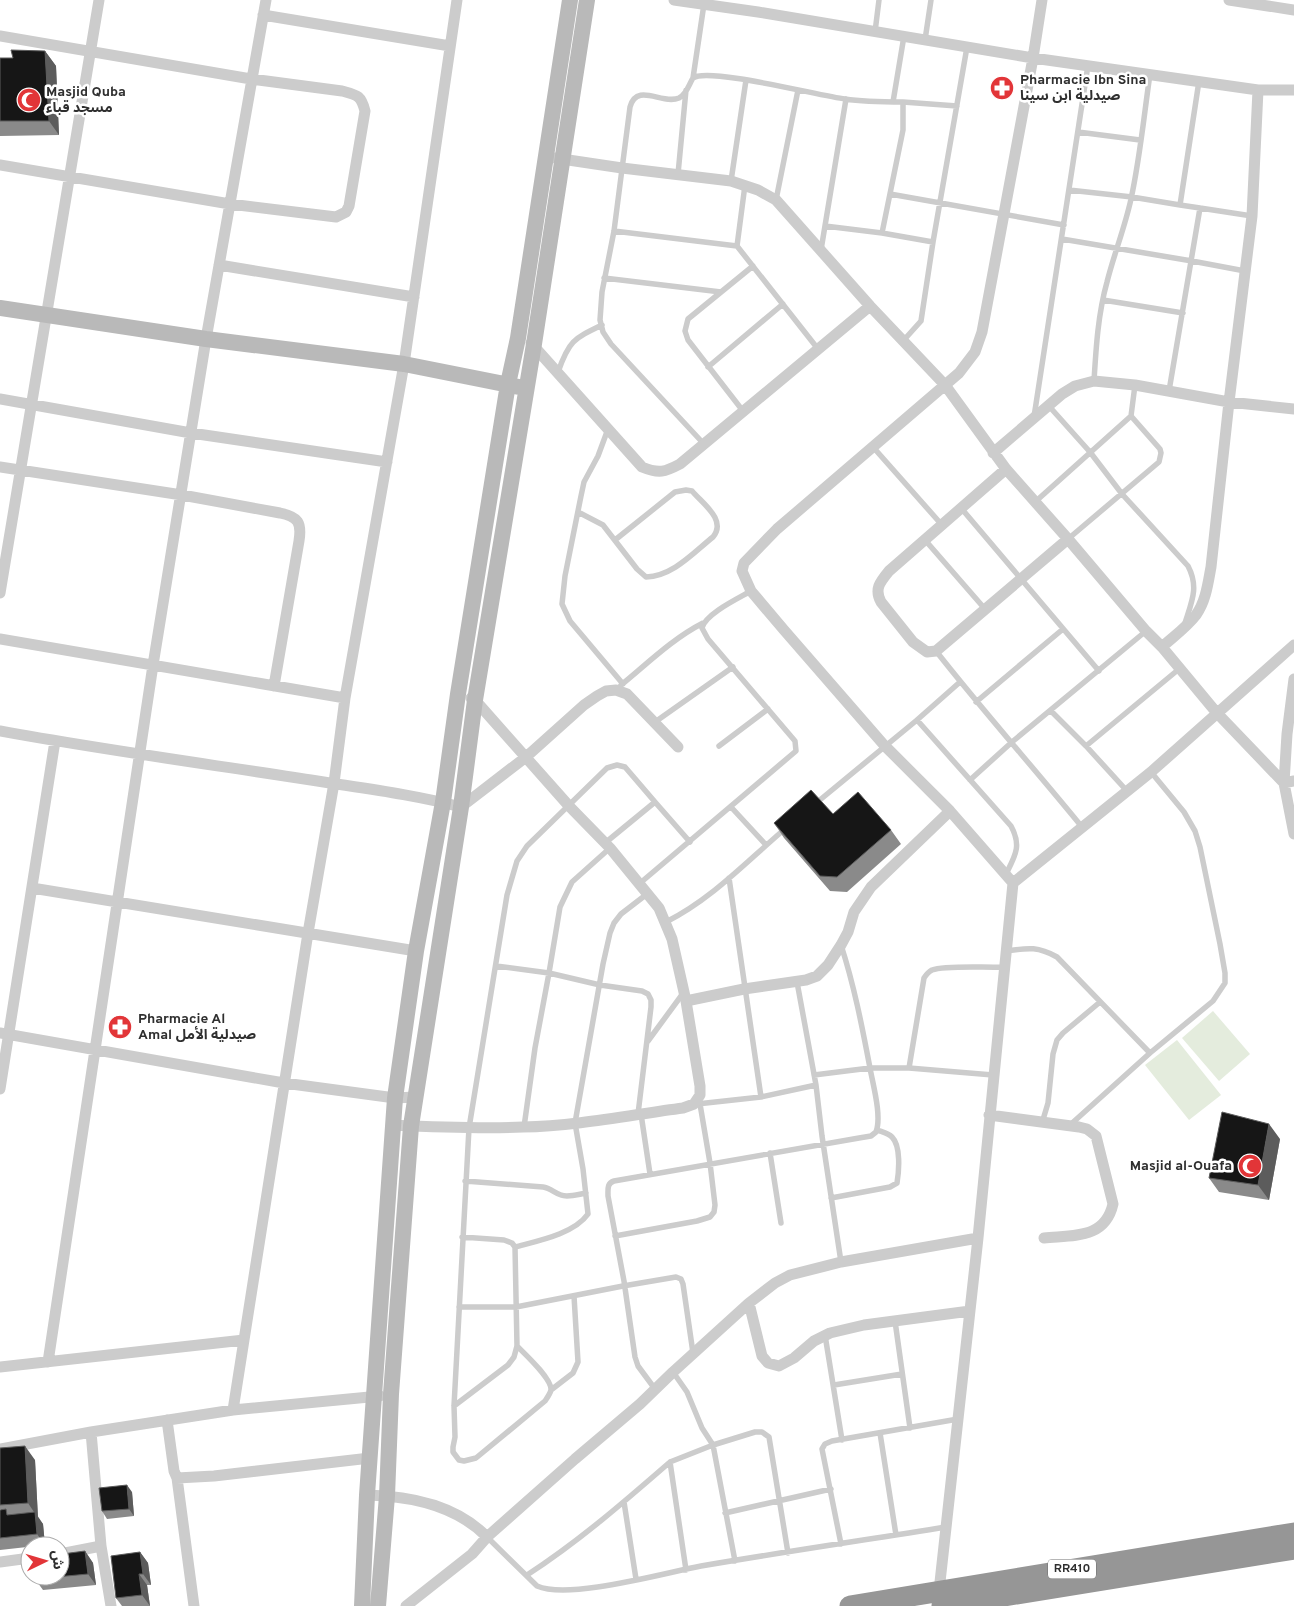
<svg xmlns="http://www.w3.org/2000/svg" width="1294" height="1606" font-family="Overpass,'Noto Sans Arabic',sans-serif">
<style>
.green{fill:#e4ecdd}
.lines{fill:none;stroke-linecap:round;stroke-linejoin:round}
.lane{stroke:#ccc;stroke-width:5.5}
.street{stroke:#ccc;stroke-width:11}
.secondary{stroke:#b9b9b9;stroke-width:16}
.highway{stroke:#969696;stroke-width:21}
.wall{fill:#8a8a8a}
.shaded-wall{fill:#5c5c5c}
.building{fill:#161616;stroke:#5c5c5c}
.labels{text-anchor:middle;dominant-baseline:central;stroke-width:5;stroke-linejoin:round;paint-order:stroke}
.shield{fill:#fff;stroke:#6d6d6d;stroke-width:1}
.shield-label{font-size:12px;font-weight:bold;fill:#2f2f2f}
.poi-label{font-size:14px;font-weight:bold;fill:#2f2f2f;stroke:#fff;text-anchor:start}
</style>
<rect width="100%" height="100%" fill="#fff"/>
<path class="green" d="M1213,1011L1250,1054L1219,1081L1182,1038Z
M1177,1040L1221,1095L1189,1120L1145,1065Z"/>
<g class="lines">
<path class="lane" d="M875,32L879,0
M925,40L931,0
M693,78L704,4
M893,102L904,36
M903,102L957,106
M1078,132L1140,140
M678,174L686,90
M731,181L746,80
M1069,190L1132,197L1180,205L1199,81
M890,194L1064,225
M776,200L798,90
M1200,208L1252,216
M825,226L882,233
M614,231L737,246L818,349
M1062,239L1192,261L1245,271
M933,242L967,47
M737,246L745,185
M821,250L846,99
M604,278L721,292
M1103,300L1183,313
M708,367L783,304
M558,372C569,341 573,339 602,325
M1094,381C1096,348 1098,314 1107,282C1114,254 1125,227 1131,199C1140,158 1144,115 1150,74
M1169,391L1200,208L1180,205
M1048,405L1090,452L1122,494L1188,566C1199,587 1192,601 1185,623
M743,411L688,340L685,331L688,319L753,266
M1034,417L1088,65
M608,429L598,456L584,482L581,496L565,576L562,604L570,621L623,684
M703,443L611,344L603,332L600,320L602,292L614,231L630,107C637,82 662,105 679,98C687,94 689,84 693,78C708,67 820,96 845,99C864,102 884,102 903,102V130L882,233L933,242L921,321L903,341
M873,447L942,525
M1035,502L1131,416L1135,385
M961,508L1099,671
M578,512L603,525L637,569L646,577C673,576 693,553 713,537C727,520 703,504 692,491L686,490L675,492L615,540
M1068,539L1159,462L1161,453L1160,449L1131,416
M925,540L985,609
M936,651C983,711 1034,768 1082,827
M621,685C648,663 672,639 703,623
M976,702L1063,629
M1051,711L1086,746L1127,791
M917,720L1011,826C1022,846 1015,856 1006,874
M655,722L733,667
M719,746L768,709
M1086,746L1179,669
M970,780L1012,742L1146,631
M815,804L917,720L960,682
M731,807L766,845
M605,843L655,802L690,842
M729,878L761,1097
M639,884L796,751L795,741L708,639L702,628C705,614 739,598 751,591
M666,922C712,899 747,861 786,828
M1006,951C1028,948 1037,946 1057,957L1150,1053
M496,966L549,973L600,985L642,991L648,994L651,1000V1007L638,1114
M797,982L816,1085L822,1136L841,1262
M648,1041L684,992
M909,1068L993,1075
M814,1075L870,1068H909L924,978C926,975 928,972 932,970C946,965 988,968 1005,967
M697,1104L761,1097L816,1085
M641,1114L650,1174
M1042,1123L1048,1103L1053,1054L1057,1040L1063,1033L1100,1002
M1070,1125L1150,1053L1213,1001L1225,983V973L1220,944L1200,847L1195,831L1184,812L1151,772
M524,1127L535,1048L549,973L560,907L572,882L610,848
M770,1153L781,1223
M465,1181L543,1187C550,1188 555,1193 561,1195C568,1198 579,1194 586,1193
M831,1198L890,1187L897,1183C899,1171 901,1146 892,1137C888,1133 882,1132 877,1130
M615,1236L697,1221L710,1217L714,1212L715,1205L710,1163L700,1104
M515,1247C537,1241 574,1234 588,1214L583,1169L575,1123L603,964L610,933L614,923L621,914L647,894
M459,1307H516L623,1286L676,1277L681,1279L683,1284L693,1353
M895,1321L910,1428
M825,1335L842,1440
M517,1346C525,1354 552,1379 551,1390C550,1394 547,1398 545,1401L476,1458L464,1461L459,1460L453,1452V1447L455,1437L454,1406L469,1128L507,895L517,861L527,846L607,768L617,765L625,767L655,802
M673,1372L687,1392L702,1428L713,1445L755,1432H762L769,1437L788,1553
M834,1385L902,1374
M655,1389L638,1366L635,1357L624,1281L608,1196C608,1189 607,1183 614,1181L859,1138L871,1136L876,1132C882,1116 873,1085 870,1068C862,1026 854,985 841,945
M551,1390L573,1373L578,1362L574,1296
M454,1406L508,1365L514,1357L517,1346L515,1247L512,1243L504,1240L462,1237
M880,1433L896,1535
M670,1462L713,1445L735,1561
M624,1502L636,1579
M725,1513L831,1489
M487,1537L537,1586C569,1600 664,1573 701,1566C783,1552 865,1540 946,1527
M841,1544L822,1449L825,1444L832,1441L958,1419
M527,1575C578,1542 624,1502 670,1462L686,1570"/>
<path class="street" d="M674,0L758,12L1033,58L1258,90H1294
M1229,0L1294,10
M263,15L450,46
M0,36L251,79L342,91C357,95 361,95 365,111L349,206L346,212L336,217L230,204L0,165
M555,158L622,168L731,181L758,190L776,200L870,306L945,385L1006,469L1068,539L1146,631L1162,647L1216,712L1284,783L1294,781
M219,265L414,297
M531,343L642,467C659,474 665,472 680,464L870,306
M0,399L191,433L387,462
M993,453L1062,394L1075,386L1094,381L1135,385L1229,402L1294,409
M0,467L182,495L280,513C298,517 302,522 299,541L274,686
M1006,469L889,571C880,582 874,589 881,602L913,642L927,652L936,651L1068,539
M0,593L99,0
M0,639L345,698
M1162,647C1173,637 1187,627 1196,615C1206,601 1208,583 1211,567L1229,402L1252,216L1258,90
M1294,679L1287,734L1284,783L1294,834
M471,698L475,700L569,806L610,848L659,908L672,939L686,1001L744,989L806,980L817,976L828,965L841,945L848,932L854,912L871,887L950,811
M0,731C103,750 208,764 311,780C361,788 412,794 461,807L526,757L584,705L597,696L606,691L616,690L627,694L678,747
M1013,883L950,811L884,745L784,630L751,591L742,571L744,563L777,529L959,373L975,352L982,332L1033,58L1042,0
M32,888L416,951
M0,1033L284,1083L395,1098L415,1097
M0,1089L55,741
M989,1115L1079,1127L1087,1129L1096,1136L1113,1204C1105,1239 1074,1235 1044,1238
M392,1125C435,1127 479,1129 523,1127C576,1126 630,1115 683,1108L694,1104L700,1095V1086L686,1001
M749,1303L762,1356L768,1363L779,1366L794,1358L814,1341L830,1333L864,1325L970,1311
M48,1362L153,665L206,339L266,0
M0,1367L244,1340L308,933L334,783L345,698L404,364L457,0
M233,1410L244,1340
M167,1420L174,1471L177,1478L214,1476L370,1458
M0,1449L91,1432L233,1410L380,1396
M177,1478L194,1606
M367,1495C410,1496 457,1506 487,1537
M101,1546L111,1606
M60,1554L101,1546L91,1432
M0,1562L30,1558
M939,1591L978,1238L1013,883L1151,772L1294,645
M406,1606L472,1554L487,1537L575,1459L640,1404L673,1372L749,1303L775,1283L790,1275L841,1262L978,1238"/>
<path class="secondary" d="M0,308L206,339L404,364L519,387
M362,1606L367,1495L395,1098L416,951L443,802L458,694L508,384L518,338L570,0
M378,1606L387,1496L391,1394L411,1126L461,807L475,700L534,344L587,0"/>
<path class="highway" d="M850,1606L1294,1533
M942,1606L1294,1549"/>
</g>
<path class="wall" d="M45,51L56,66L59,135L0,136V58H13Z
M833,814L891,830L901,844L847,892L830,891L784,838L774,823Z
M1280,1139L1269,1200L1219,1192L1209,1178Z
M0,1448L35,1460L38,1518L43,1524L45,1545L0,1550V1510H1L0,1509Z
M132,1492L134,1516L107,1519L102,1511Z
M85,1551L93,1563L96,1585L43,1590L35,1579L64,1554Z
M140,1552L148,1563L151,1585H147L150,1606H122L116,1598Z"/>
<path class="shaded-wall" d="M45,51L56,66L59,135L49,121Z
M1269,1124L1280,1139L1269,1200L1258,1185Z
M25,1446L35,1460L38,1518L28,1503Z
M127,1485L132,1492L134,1516L129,1509Z
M35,1512L43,1524L45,1545L37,1534Z
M85,1551L93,1563L96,1585L88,1574Z
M140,1552L148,1563L151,1585L143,1574Z
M139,1574L147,1585L150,1606L142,1595Z"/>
<path class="building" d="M11,50L45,51L49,121H0V58H13Z
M811,790L833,814L858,792L891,830L837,877L820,876L774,823Z
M1222,1112L1269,1124L1258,1185L1209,1178Z
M25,1446L28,1503L0,1505V1448Z
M127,1485L129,1509L102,1511L99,1488Z
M6,1509L7,1515L35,1512L37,1534L0,1538V1510Z
M61,1550L62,1554L85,1551L88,1574L35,1579V1576H60V1551Z
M140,1552L143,1574H139L142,1595L116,1598L111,1556Z"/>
<defs>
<g id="pharmacy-disc" transform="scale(1.25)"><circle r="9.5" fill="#e23538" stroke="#fff"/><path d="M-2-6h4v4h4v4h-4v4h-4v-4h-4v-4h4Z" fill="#fff"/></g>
<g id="mosque-disc" transform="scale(1.25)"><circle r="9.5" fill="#e23538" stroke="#fff"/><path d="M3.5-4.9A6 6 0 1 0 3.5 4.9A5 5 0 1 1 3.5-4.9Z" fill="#fff"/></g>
</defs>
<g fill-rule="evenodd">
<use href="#pharmacy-disc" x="1002" y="88"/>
<use href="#mosque-disc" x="29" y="100"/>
<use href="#pharmacy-disc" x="120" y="1027"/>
<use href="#mosque-disc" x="1250" y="1166"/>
</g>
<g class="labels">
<rect class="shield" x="1048" y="1559.5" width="48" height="19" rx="4"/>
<g class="shield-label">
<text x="1072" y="1569">RR410</text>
</g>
<g class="poi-label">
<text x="1020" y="80">Pharmacie Ibn Sina<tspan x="1020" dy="16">صيدلية ابن سينا</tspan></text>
<text x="46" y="92">Masjid Quba<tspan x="46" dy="16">مسجد قباء</tspan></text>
<text x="138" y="1019">Pharmacie Al<tspan x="138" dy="16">Amal صيدلية الأمل</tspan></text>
<text x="1232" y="1166" text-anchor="end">Masjid al-Ouafa</text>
</g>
</g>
<g transform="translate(45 1561) rotate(85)"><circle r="24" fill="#ffffff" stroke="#acacac"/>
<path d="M0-4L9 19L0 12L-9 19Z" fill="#e23538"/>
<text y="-8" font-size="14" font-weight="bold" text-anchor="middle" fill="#2f2f2f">ش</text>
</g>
</svg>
